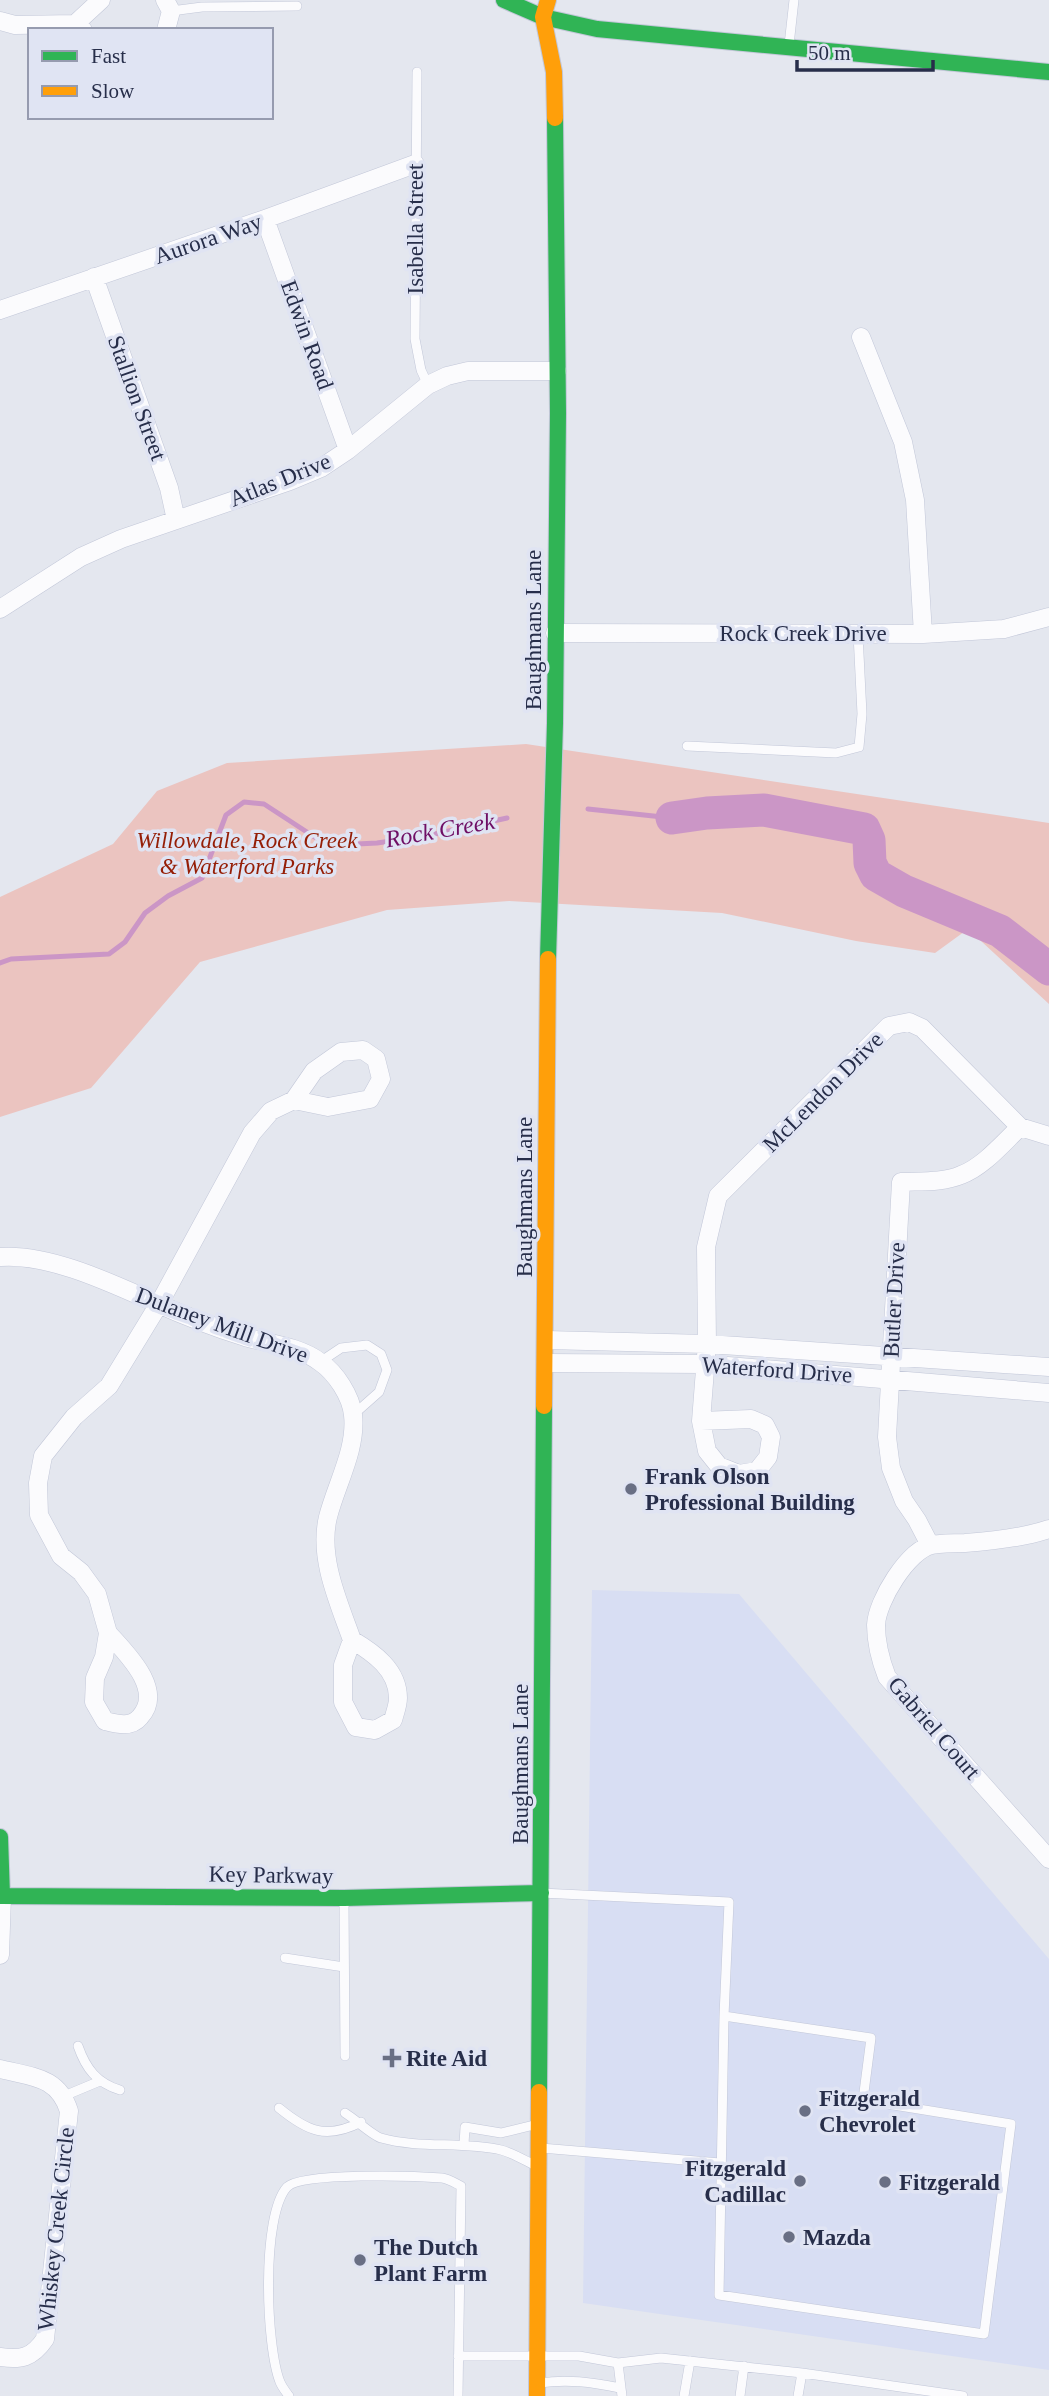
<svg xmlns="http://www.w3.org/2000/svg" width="1049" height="2396" font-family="'Times New Roman',serif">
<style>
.built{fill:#d8def3}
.green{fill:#ebc4c0}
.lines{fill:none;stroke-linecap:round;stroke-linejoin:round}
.stream{stroke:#cb96c6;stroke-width:5}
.river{stroke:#cb96c6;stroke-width:33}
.lane-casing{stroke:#c2c7d8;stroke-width:10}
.street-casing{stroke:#c2c7d8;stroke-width:19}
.fast-casing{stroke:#c2c7d8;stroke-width:18}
.slow-casing{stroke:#c2c7d8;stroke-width:18}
.lane{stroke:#fbfbfd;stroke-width:9}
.street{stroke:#fbfbfd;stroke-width:18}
.fast{stroke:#30b455;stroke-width:16}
.slow{stroke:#ff9f0a;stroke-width:16}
.poi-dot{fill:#696f84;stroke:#e0e4f3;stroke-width:2.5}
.labels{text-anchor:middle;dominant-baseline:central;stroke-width:7;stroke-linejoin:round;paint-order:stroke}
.street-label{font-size:23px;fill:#272e4a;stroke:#e0e4f3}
.park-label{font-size:23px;font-style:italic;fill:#951e06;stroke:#e0e4f3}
.poi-label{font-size:23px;font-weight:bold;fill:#272e4a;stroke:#e0e4f3;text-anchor:start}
.water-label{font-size:24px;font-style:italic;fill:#6e0e65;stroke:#e0e4f3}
</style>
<rect width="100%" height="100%" fill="#e4e7ef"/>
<path class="built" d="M592,1590L739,1594L1049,1959V2370L583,2303Z"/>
<path class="green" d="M526,744L1049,823V1004L968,929L935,953L856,941L722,913L509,901L387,910L200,962L91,1088L0,1117V897L113,844L157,791L227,763Z"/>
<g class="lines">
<path class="stream" d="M588,809L672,818
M0,963L11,959L109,954L125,942L145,913L168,896L202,878L226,815L244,802L264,804L316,838L337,845L377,843L426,836L507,818"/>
<path class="river" d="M672,818L707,813L764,810L864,829L869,840L870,863L876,875L904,891L1000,931L1049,969"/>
<g class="lane-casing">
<path id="lane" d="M171,11L202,7L297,6
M789,45L794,0
M417,72L415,339L421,370L428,385
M687,746L836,753L859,747L862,714L858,634
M320,1362L341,1348L367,1345L381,1354L387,1370L379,1392L353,1415
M541,1893L729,1902L724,2016L719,2295L984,2334L1011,2124L863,2100L871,2038L724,2016
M344,1900L345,2056
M285,1958L344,1967
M78,2046C86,2069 97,2083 120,2090
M64,2096L100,2081
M279,2108C307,2131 326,2140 361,2122
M345,2113C355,2119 373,2136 381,2138C420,2149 462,2141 501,2150C513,2153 524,2160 536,2166
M464,2145L465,2127L501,2133L538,2124
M541,2148L720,2163
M458,2356H579L618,2363L661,2358L802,2373L963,2396
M618,2363L622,2396
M539,2383C568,2379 591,2382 620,2388
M289,2396C286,2392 282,2387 280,2382C266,2347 261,2216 287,2187C302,2172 417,2176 442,2178C449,2179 455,2183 461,2186L458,2396
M684,2396L690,2361
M740,2396L744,2366
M798,2396L802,2373"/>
</g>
<g class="street-casing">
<path id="street" d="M165,0L171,11L166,30
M0,21L15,25L75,24L83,30
M75,24L101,0
M265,219L348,450
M94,277L169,488L176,520
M0,310L265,219L415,164
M861,337L903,442L915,500L923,634
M0,609L81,557L121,539L290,481L321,468L348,450L428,385L447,376L468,371H557
M555,633L923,634L1004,629L1049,617
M0,1257C49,1253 113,1284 156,1303C185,1316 216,1328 245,1337C270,1344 299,1346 320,1362C336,1373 351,1396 353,1415C357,1449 336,1485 328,1517C318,1558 339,1603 352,1640C374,1653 398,1670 398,1698C398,1705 395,1713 393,1720L375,1730L356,1727L343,1702V1665L352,1640
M546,1340L707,1344L1049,1367
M546,1363L704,1364L1049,1393
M701,1421L751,1419L765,1425L771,1437L768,1457L757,1471L739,1474L719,1466L707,1451L701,1421L707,1344L706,1247L718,1196L889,1026L909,1022L922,1028L1020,1127L1049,1136
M1049,1529C1023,1538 992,1541 965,1543C954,1543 943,1543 932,1545C908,1550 877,1601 876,1625C876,1644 880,1659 887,1677L1049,1859
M930,1545L917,1520L904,1501L891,1468L887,1437L901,1182C920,1181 942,1183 961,1175C983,1167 1003,1143 1020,1127
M108,1633C126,1653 165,1690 140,1717C131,1728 117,1724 105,1721L94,1702L95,1678L104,1657L108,1633L97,1594L81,1572L61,1556L39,1515L38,1483L43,1456L74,1417L109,1386L159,1304L252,1133L271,1111L294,1100L328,1107L370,1099L381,1079L376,1059L363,1050L341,1052L314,1071L294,1100
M0,1955L2,1896
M0,2069C32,2077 58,2076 69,2111L45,2339C32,2358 21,2360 0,2357"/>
</g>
<g class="fast-casing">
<path id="fast" d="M504,0L543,17L597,29L1049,72
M548,959L555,723L558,413L555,118
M0,1837L2,1896
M0,1896L344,1898L541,1893
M539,2092L544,1406"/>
</g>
<g class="slow-casing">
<path id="slow" d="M548,0L543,17L554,72L555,118
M544,1406L548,959
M537,2396L539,2092"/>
</g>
<use href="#lane" class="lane"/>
<use href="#street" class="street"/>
<use href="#fast" class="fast"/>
<use href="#slow" class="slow"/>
</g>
<g class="poi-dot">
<circle cx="631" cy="1489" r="7"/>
<path d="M388.5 2047.5h7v7h7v7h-7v7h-7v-7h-7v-7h7z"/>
<circle cx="805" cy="2111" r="7"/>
<circle cx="800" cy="2181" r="7"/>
<circle cx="885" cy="2182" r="7"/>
<circle cx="789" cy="2237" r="7"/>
<circle cx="360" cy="2260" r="7"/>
</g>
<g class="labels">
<g class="street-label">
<text transform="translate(415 229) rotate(-90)">Isabella Street</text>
<text transform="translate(208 239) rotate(-19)">Aurora Way</text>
<text transform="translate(307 335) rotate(70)">Edwin Road</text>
<text transform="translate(137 398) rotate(70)">Stallion Street</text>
<text transform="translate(280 480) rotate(-22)">Atlas Drive</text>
<text transform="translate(533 630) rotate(-90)">Baughmans Lane</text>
<text x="803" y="633">Rock Creek Drive</text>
<text transform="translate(823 1092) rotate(-45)">McLendon Drive</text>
<text transform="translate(524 1197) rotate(-90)">Baughmans Lane</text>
<text transform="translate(894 1300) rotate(-87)">Butler Drive</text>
<text transform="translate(222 1325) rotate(20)">Dulaney Mill Drive</text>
<text transform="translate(777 1370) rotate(4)">Waterford Drive</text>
<text transform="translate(934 1728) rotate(49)">Gabriel Court</text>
<text transform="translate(520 1764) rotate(-90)">Baughmans Lane</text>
<text transform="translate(271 1875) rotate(1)">Key Parkway</text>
<text transform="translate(56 2229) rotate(-84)">Whiskey Creek Circle</text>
</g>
<g class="park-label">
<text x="247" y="840">Willowdale, Rock Creek<tspan x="247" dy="26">&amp; Waterford Parks</tspan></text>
</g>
<g class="poi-label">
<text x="645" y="1476">Frank Olson<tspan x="645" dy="26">Professional Building</tspan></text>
<text x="406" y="2058">Rite Aid</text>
<text x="819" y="2098">Fitzgerald<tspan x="819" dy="26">Chevrolet</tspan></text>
<text x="786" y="2168" text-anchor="end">Fitzgerald<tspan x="786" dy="26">Cadillac</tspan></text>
<text x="899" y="2182">Fitzgerald</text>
<text x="803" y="2237">Mazda</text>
<text x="374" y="2247">The Dutch<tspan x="374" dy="26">Plant Farm</tspan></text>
</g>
<g class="water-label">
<text transform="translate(440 830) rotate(-10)">Rock Creek</text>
</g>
</g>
<rect x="28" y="28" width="245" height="91" fill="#e0e4f3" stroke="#969baf" stroke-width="2"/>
<rect x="42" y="51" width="35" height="10" fill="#30b455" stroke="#969baf" stroke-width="2"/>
<text x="91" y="63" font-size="21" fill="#272e4a">Fast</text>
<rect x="42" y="86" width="35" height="10" fill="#ff9f0a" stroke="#969baf" stroke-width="2"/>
<text x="91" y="98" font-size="21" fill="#272e4a">Slow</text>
<path d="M797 60v10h136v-10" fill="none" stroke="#272e4a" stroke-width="3.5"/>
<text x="808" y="60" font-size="21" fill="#272e4a" stroke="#e0e4f3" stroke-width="5" paint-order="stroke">50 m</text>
</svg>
